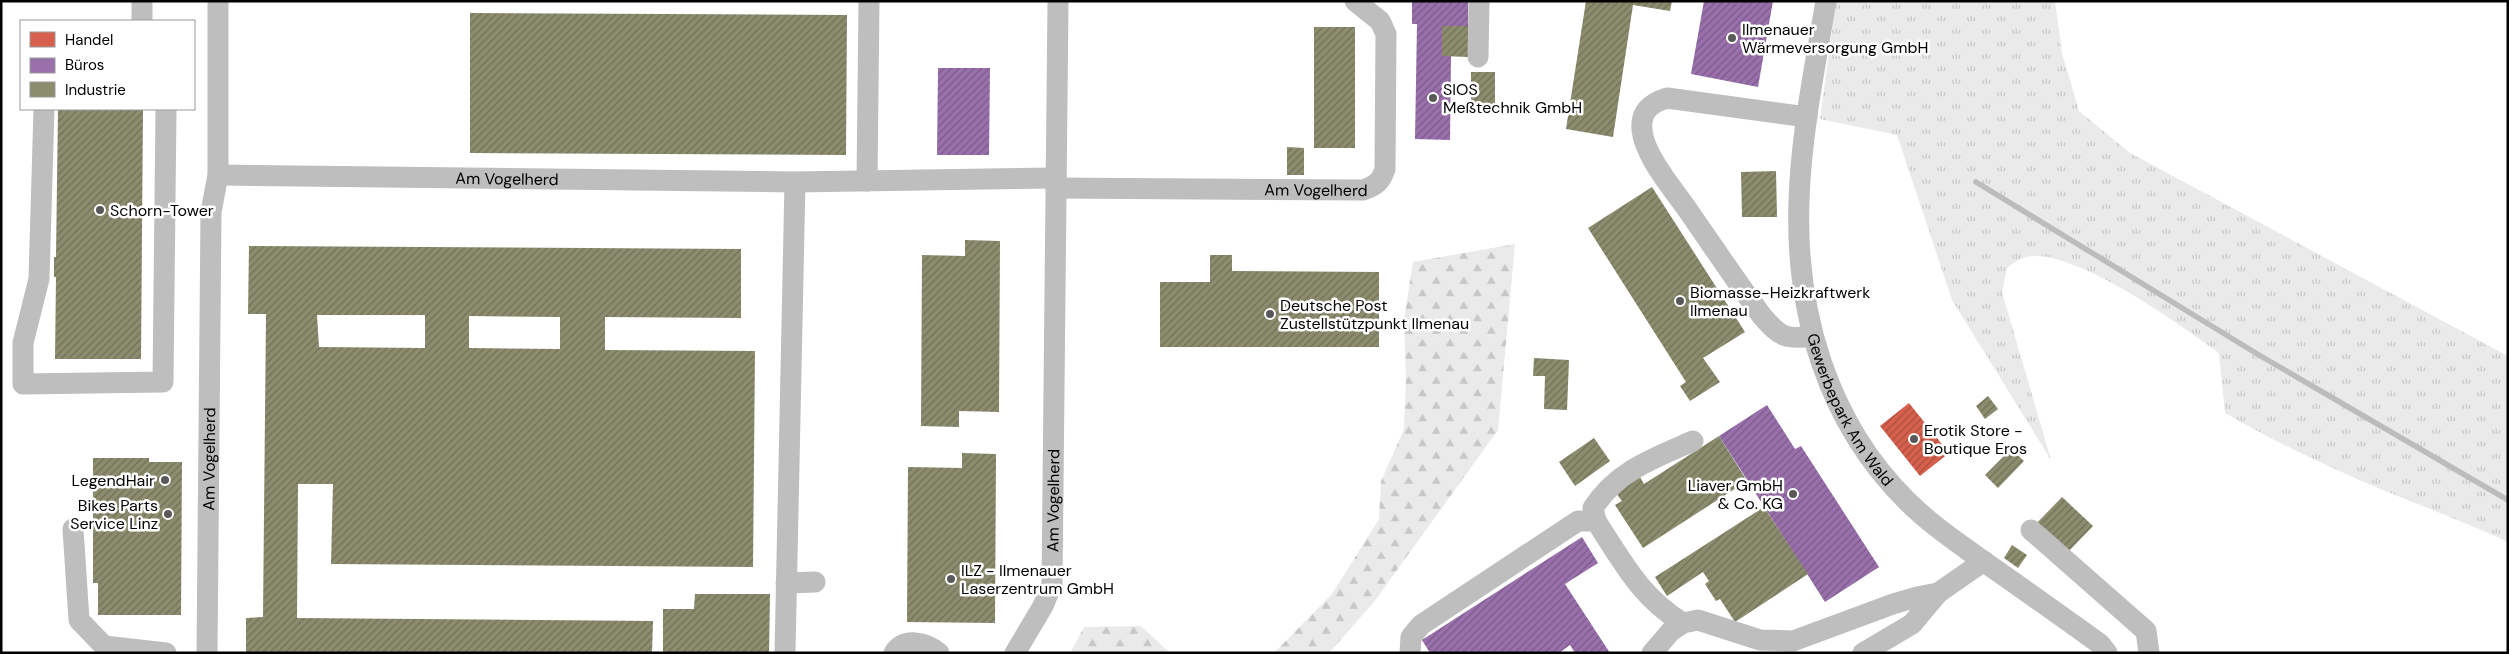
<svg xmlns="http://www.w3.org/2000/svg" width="2509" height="654" font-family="'DM Sans',sans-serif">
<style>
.grass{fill:url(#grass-tufts)}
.forest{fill:url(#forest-firs)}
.shops{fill:url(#shops-hatch)}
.offices{fill:url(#offices-hatch)}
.industry{fill:url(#industry-hatch);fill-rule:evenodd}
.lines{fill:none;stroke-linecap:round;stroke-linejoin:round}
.stream{stroke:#bcbcbc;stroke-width:5.5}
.minor{stroke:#bebebe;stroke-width:21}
.poi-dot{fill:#595959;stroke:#fff;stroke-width:2}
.labels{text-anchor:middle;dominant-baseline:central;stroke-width:5;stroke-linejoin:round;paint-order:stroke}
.poi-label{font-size:16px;fill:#000;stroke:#fff;text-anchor:start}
.street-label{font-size:16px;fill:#000;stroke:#fff}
</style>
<defs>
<pattern id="grass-tufts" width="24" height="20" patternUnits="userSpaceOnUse" patternTransform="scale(1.25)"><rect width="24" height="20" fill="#eaeaea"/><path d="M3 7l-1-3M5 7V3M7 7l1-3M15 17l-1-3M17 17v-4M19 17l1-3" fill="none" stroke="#c7c7c7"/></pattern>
<pattern id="forest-firs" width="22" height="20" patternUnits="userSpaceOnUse" patternTransform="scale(1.25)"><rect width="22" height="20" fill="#eaeaea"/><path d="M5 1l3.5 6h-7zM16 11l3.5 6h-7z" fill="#c7c7c7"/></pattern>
<pattern id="shops-hatch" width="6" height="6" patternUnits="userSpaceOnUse" patternTransform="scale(1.25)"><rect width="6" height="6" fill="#d6604d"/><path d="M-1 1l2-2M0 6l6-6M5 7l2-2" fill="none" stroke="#ab4d3e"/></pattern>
<pattern id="offices-hatch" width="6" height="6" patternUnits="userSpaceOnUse" patternTransform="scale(1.25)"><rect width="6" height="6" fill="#9970ab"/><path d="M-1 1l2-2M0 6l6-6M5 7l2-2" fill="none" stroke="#7a5a89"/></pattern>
<pattern id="industry-hatch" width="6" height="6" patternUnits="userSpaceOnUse" patternTransform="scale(1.25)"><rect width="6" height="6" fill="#8c8c6e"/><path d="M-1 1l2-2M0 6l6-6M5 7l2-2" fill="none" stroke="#707058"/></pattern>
</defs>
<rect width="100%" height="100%" fill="#fff"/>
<path class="grass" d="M1836,1H2055L2062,53L2079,111L2130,153L2508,356V542C2465,522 2421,506 2378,488C2326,466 2273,441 2225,413L2219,353C2183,327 2067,242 2023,258C2017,260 2011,265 2007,268L2002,292L2051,460L1952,300L1897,135L1820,119Z"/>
<path class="forest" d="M1515,244L1498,430L1374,602L1329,653H1274L1332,594L1379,519L1381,481L1404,429L1406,377L1404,320L1413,262Z
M1141,626L1170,653H1070L1084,627Z"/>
<path class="shops" d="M1909,403L1949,453L1920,476L1880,426Z"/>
<path class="offices" d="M1412,1H1468V26H1442V56H1451L1450,140L1415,139L1417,24H1412Z
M1704,1H1773L1758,87L1691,74Z
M938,68H990L989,155H937Z
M1767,405L1795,449L1801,446L1879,567L1825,602L1719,436Z
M1582,537L1598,563L1565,584L1610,653H1575L1570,645L1559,653H1430L1422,640Z"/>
<path class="industry" d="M1586,1H1672L1670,11L1633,5L1613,137L1566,129Z
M470,13L847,15L846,155L470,153Z
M1442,26H1468V57L1442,56Z
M1314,27H1355V148H1314Z
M1471,72H1495V112H1471Z
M58,109H143L141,359H55L56,277H54V257H56Z
M1287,147L1304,148V175H1287Z
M1776,171L1777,217H1742L1741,172Z
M1652,187L1745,332L1703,358L1720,382L1690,401L1680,386L1686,382L1588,228Z
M965,240L1000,241L999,412L959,411V427L921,426L922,255L965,256Z
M249,246L741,249V318L605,317V350L755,351L753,567L331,564L333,484H298L297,618L653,621L652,653H246V618L263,617L266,314H248ZM317,315H425V348L319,347ZM469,316L560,317V349L469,348Z
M1210,255H1232V271L1379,272V347H1160V282H1210Z
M1534,358L1569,360L1567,410L1544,409L1545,376H1533Z
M1988,396L1998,409L1985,419L1976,406Z
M1719,436L1747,481L1643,548L1615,505L1622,501L1616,493L1640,477L1644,484Z
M1594,438L1610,461L1575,486L1559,462Z
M2011,449L2024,461L1998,488L1985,475Z
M962,453L996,454L995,623L907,622L908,467L962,468Z
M93,458H149V462H182L181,615H98V583H93Z
M2062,497L2093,526L2065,555L2034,526Z
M1764,507L1808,574L1735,622L1720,599L1716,601L1705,584L1709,581L1703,572L1667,596L1655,577Z
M2012,545L2027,555L2018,568L2004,558Z
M695,594H770L769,653H663V609H694Z"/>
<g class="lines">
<path class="stream" d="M1976,182L2259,355L2508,500"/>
<g class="minor">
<path d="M142,1V21"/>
<path id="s1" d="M1826,1C1815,67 1801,134 1799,201C1795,311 1827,422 1907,501C1930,524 1957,542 1983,561C2022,588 2061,616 2100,644L2107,653"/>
<path d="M1478,57L1479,1"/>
<path d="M44,109L39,279L23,343V384L163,382L166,109"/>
<path d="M1807,117L1667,98C1651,103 1640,111 1642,130C1644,155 1673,189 1687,209C1712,245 1736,281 1762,316C1780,337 1786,340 1813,336"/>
<path id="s2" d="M218,175L795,182L1056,178"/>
<path d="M867,181L869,1"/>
<path id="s3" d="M1056,188L1363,190C1375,186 1381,182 1385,169L1386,34L1380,21L1355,1"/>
<path d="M73,529L79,620L104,646L166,653"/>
<path d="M2031,530L2146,631L2149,653"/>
<path d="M786,583L815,582"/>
<path d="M1683,623C1641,598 1622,561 1596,521L1593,508C1617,471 1654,458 1693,441"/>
<path id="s4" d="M207,653L211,212L218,175V1"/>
<path d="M785,653L795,182"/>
<path d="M894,653C904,637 926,642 939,653"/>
<path id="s5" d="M1015,653L1043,606L1052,584L1058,1"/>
<path d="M1410,653L1411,637L1421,625L1578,521H1596"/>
<path d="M1652,653L1671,631L1683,623L1698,620L1760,640L1793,641L1893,604L1917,597L1938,593"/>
<path d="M1863,653L1912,624L1938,593L1984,561"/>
</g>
</g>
<g class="poi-dot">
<circle cx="1732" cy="38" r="5"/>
<circle cx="1433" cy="98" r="5"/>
<circle cx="100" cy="210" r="5"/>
<circle cx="1680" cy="301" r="5"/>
<circle cx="1270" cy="314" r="5"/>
<circle cx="1914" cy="439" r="5"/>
<circle cx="165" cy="480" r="5"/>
<circle cx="1793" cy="494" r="5"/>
<circle cx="168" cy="514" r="5"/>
<circle cx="951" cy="579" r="5"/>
</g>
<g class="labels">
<g class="poi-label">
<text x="1742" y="29">Ilmenauer<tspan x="1742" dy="18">Wärmeversorgung GmbH</tspan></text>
<text x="1443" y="89">SIOS<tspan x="1443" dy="18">Meßtechnik GmbH</tspan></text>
<text x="110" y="210">Schorn-Tower</text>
<text x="1690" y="292">Biomasse-Heizkraftwerk<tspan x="1690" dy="18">Ilmenau</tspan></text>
<text x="1280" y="305">Deutsche Post<tspan x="1280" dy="18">Zustellstützpunkt Ilmenau</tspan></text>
<text x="1924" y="430">Erotik Store -<tspan x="1924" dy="18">Boutique Eros</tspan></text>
<text x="155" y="480" text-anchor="end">LegendHair</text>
<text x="1783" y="485" text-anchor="end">Liaver GmbH<tspan x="1783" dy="18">&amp; Co. KG</tspan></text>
<text x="158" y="505" text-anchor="end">Bikes Parts<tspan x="158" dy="18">Service Linz</tspan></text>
<text x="961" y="570">ILZ - Ilmenauer<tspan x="961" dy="18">Laserzentrum GmbH</tspan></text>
</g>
<g class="street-label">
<text stroke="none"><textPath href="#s2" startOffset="289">Am Vogelherd</textPath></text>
<text stroke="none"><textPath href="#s3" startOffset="260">Am Vogelherd</textPath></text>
<text stroke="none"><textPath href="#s1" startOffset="421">Gewerbepark Am Wald</textPath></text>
<text stroke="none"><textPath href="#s4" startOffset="194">Am Vogelherd</textPath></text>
<text stroke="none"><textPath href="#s5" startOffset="162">Am Vogelherd</textPath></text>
</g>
</g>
<rect width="2509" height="654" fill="none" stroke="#000000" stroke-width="5"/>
<rect x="20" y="20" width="175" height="90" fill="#ffffff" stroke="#999999"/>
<rect x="30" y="32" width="25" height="15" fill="#d6604d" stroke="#999999"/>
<text x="65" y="45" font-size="15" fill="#000000">Handel</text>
<rect x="30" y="58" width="25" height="15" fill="#9970ab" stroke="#999999"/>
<text x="65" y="70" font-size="15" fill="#000000">Büros</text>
<rect x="30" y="82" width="25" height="15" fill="#8c8c6e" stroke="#999999"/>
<text x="65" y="95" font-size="15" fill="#000000">Industrie</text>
</svg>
